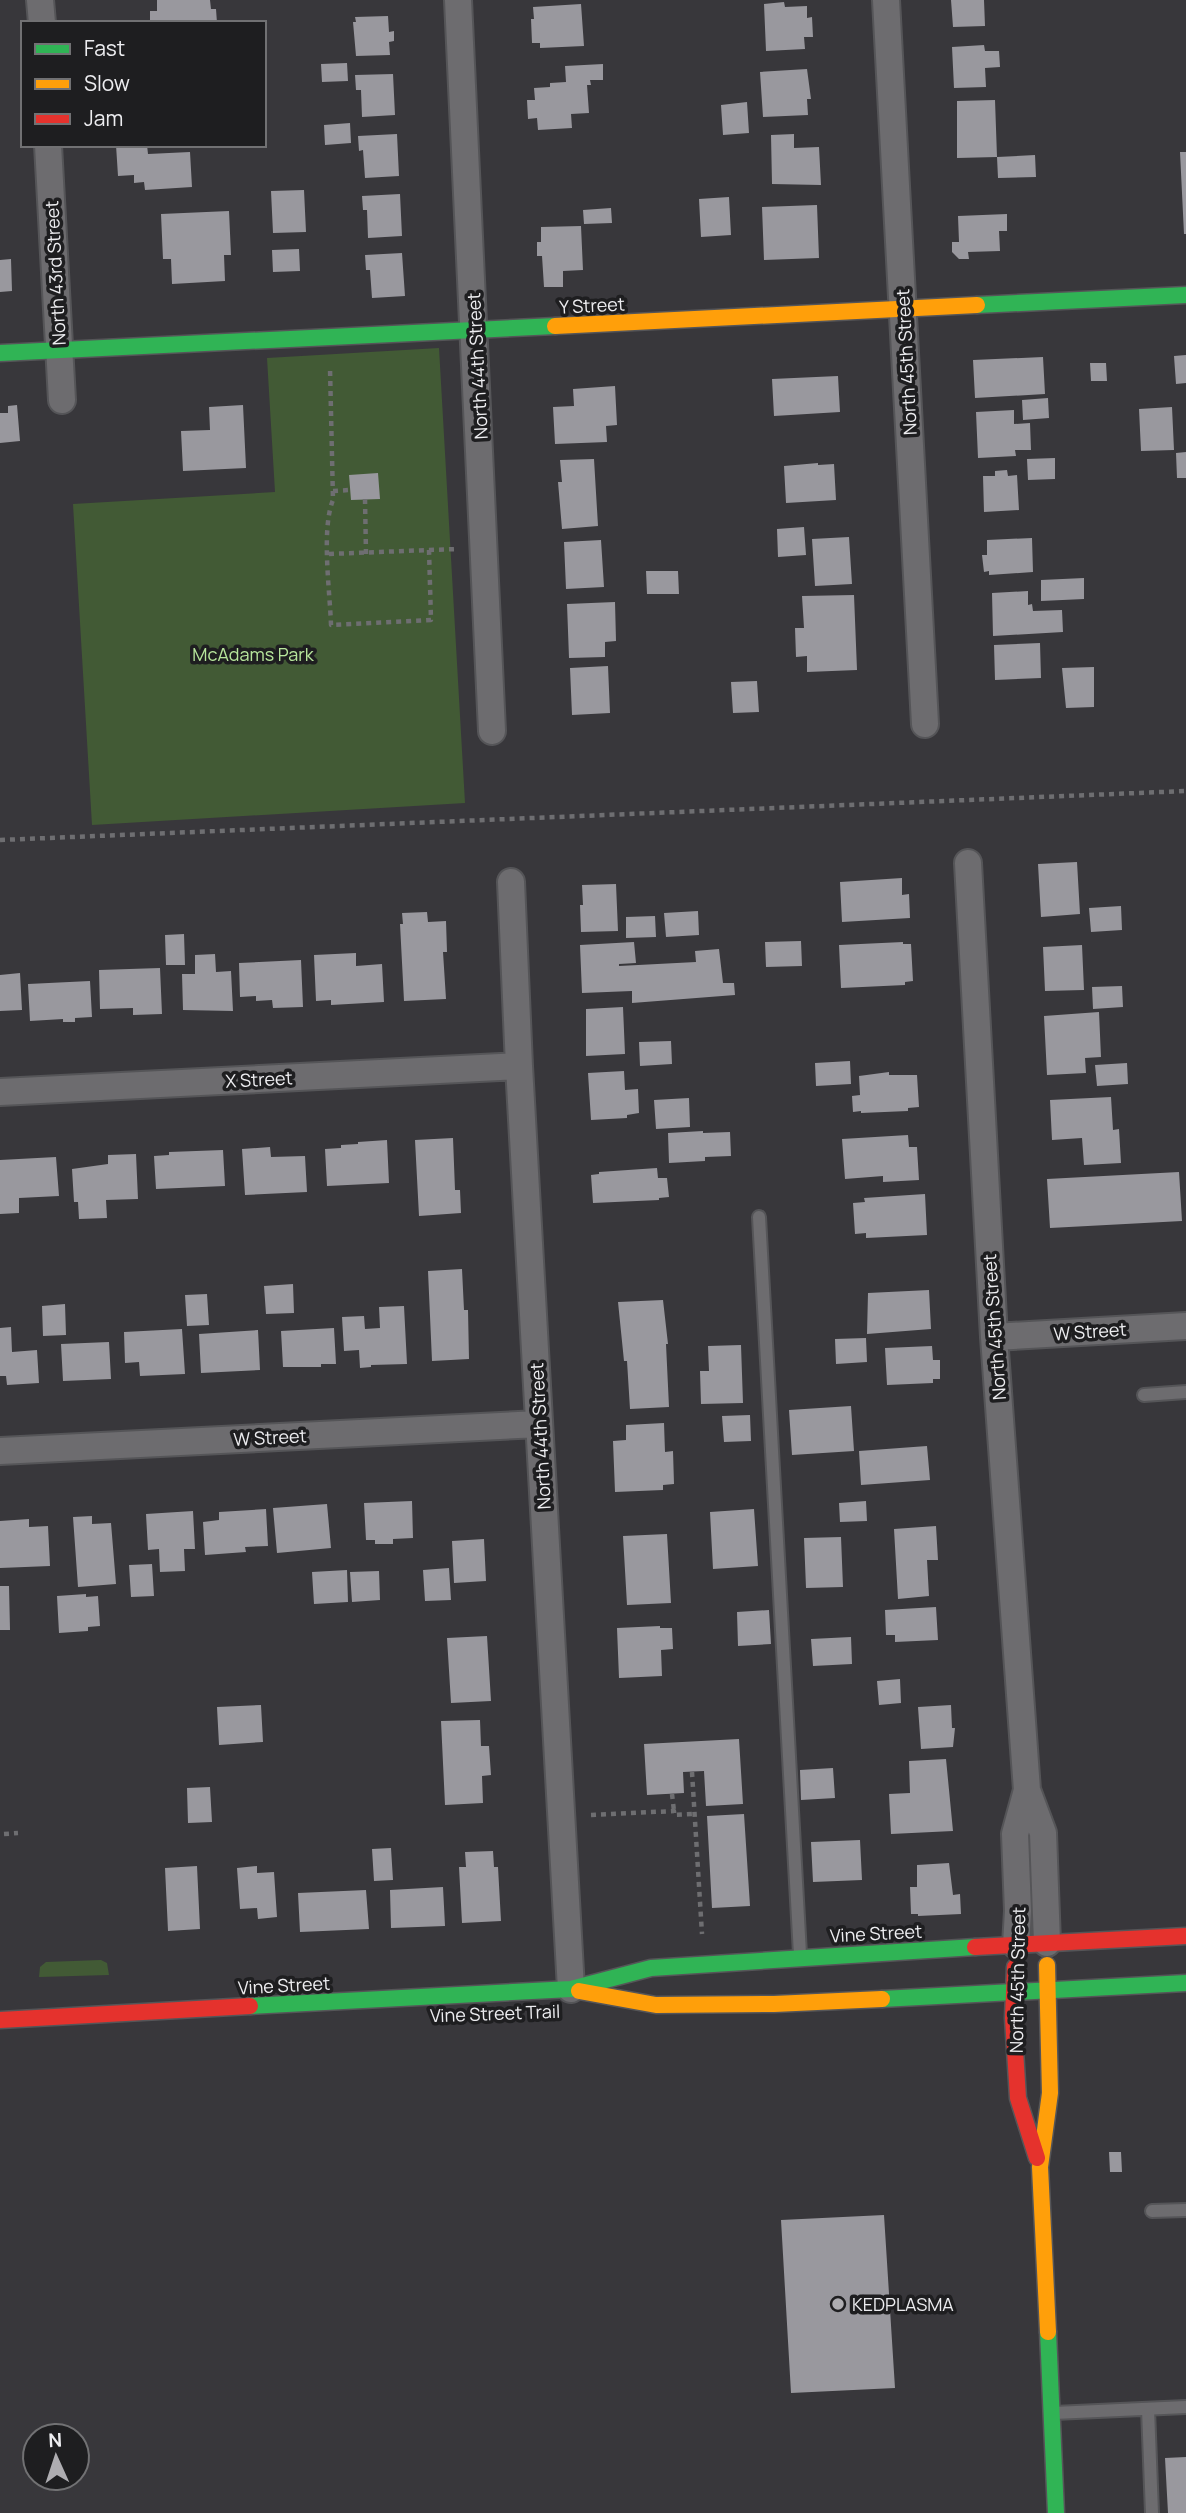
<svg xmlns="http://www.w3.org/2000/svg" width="1186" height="2513" font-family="Manrope,sans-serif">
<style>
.green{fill:#425a35}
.building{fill:#99989e}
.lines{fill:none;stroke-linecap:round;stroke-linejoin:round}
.lane-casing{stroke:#555558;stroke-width:16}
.street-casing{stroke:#555558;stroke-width:30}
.fast-casing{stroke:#555558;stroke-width:19}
.slow-casing{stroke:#555558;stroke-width:19}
.jam-casing{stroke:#555558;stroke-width:19}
.path{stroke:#6e6e71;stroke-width:4.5;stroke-dasharray:5 5;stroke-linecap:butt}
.lane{stroke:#6d6c6f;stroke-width:12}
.street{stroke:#6d6c6f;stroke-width:26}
.fast{stroke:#30b455;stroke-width:16}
.slow{stroke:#ff9f0a;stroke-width:16}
.jam{stroke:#e5322d;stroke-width:16}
.poi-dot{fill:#aeadb1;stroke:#1e1e20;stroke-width:2.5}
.labels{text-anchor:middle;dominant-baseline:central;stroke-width:7;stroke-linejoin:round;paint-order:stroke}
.street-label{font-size:18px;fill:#ededf0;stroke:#1e1e20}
.park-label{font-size:18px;fill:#b7e69c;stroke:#1e1e20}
.poi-label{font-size:18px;fill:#ededf0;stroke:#1e1e20;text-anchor:start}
</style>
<rect width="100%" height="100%" fill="#38373b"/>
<path class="green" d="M439,348L465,803L92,825L73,504L275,492L267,358Z
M101,1960L107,1963L109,1975L39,1977L40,1967L46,1962Z"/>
<path class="building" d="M157,0H210L211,9H216L217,23H150V11H157Z
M951,0H984L985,26L953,27Z
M784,2L785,7L807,6V18L812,17L813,37H804L805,49L766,51L764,4Z
M581,4L584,46L540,48V43H532L531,19H534L533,7Z
M388,16L389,32L394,31V41L389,42L390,55L356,56L353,22H356L355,17Z
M984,45L985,51H999L1000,67L985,68L986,87L954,88L952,47Z
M347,63L348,81L322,82L321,64Z
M603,64V80H590L591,85H587L589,113L571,114L572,128L538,130L537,118L528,119L527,100H535L534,88L550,87V83L566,82L565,66Z
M807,69L811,99H807L808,115L763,117L760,72Z
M393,74L395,115L362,117L361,90H356L355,75Z
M995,100L997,157L957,158V101Z
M747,102L749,133L723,135L721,105Z
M350,123L351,143L325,145L324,125Z
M397,134L399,176L365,178L363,150L359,151L358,136Z
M794,134V148L819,147L821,185L772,184L771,135Z
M116,145H147L148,154L190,152L192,187L145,190L144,182L134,183V175L118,176Z
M1180,152H1186V234H1184Z
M1035,155L1036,177L998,178L997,157Z
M304,190L306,232L273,233L271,191Z
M400,194L402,236L368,238L367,210H363L362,196Z
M729,197L731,235L701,237L699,199Z
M817,205L819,258L764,260L762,207Z
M611,208L612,223L584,224L583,210Z
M229,211L231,255H224L225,281L172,284L171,259H163L161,214Z
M1007,214V231H999L1000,251L968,252L969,259H959L952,252V242H959L958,216Z
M581,226L583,270L563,271V287H544L542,256H537V242H541V227Z
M299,249L300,271L273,272L272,250Z
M402,253L405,296L372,298L370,270H366L365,255Z
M11,259L12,291L0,292V260Z
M1186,355V383L1176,384L1174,356Z
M1043,357L1045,394L975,398L973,360Z
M1090,363H1106L1107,381H1091Z
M838,376L840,412L774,416L772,379Z
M615,386L617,425L606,426L607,442L555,444L553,407L574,406L573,389Z
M1048,398L1049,418L1023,420L1022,400Z
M17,405L20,441L0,443V413H8V406Z
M243,405L246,468L183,471L181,431L210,430L209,407Z
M1172,407L1174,450L1141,451L1139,409Z
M1014,410V424L1030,423L1031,450H1015L1016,456L978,458L976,412Z
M1186,452V478H1177L1176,453Z
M1055,458V479L1028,480L1027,459Z
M594,459L598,526L562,529L558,482H562L560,460Z
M818,463V465L834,464L836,500L786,503L784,466Z
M1007,470L1008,476L1017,475L1019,510L984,512L983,476H995V471Z
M378,473L380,499L351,500L349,475Z
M804,527L806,555L778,557L777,529Z
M849,537L852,584L815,586L812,539Z
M1032,538L1033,572L989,575V571L984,572L982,555H987V540Z
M601,540L604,587L566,589L564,542Z
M646,571H678L679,594H647Z
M1084,578V599L1041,601V580Z
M1028,591V605L1032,604L1033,611L1062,610L1063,632L993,636L992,593Z
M854,595L857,670L807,672V656L796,657L795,628H804L802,596Z
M615,602L616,641L605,642V657L569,658L567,604Z
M1040,643L1041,678L995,680L994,645Z
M608,666L610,713L572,715L570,668Z
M1094,667V707L1066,708L1062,668Z
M757,681L759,712L733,713L731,682Z
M1077,862L1080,914L1041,917L1038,864Z
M902,878V895L909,894L910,918L842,922L840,882Z
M616,884L618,931L581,932L580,905H583L582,885Z
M1121,906L1122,930L1091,932L1089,908Z
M698,911L699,935L666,937L664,913Z
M427,912L428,922L446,921L447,952H443L446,999L404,1001L400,924H403L402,913Z
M655,916L656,937L626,938V917Z
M184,934L185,965H166L165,935Z
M801,941L802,966L766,967L765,942Z
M634,942L636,963L619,964V966L696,962L695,951L719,949L723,983H734L735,995L632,1003V991L582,993L580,945Z
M903,942V944H911L913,981L905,982V985L841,988L839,945Z
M1082,945L1084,990L1045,991L1043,947Z
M356,953V966L382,964L384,1002L331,1005V1000L316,1001L314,955Z
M215,954L216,972L231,971L233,1011L183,1010L182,974H195V955Z
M301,960L303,1007L273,1008L272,1000L256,1001V996L240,997L239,963Z
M160,968L162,1014L133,1015V1008L100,1009L99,970Z
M20,973L22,1010L0,1011V975Z
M90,981L92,1017L75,1018V1022H63V1019L30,1021L28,984Z
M1122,986L1123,1007L1093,1009L1092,987Z
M623,1007L625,1054L586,1056V1009Z
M1099,1012L1101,1057L1085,1058L1086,1073L1047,1075L1044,1016Z
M671,1041L672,1064L640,1066L639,1042Z
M850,1061L851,1084L816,1086L815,1063Z
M1127,1063L1128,1084L1097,1086L1095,1065Z
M624,1071L625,1090L638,1089L639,1113L627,1115V1118L591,1120L588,1073Z
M889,1072V1075H917L919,1107L908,1108V1111L861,1113V1111L853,1112L852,1096L860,1095L859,1076Z
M1111,1097L1113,1130L1119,1129L1121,1163L1084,1165L1082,1138L1052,1140L1050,1100Z
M689,1098L690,1127L656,1129L654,1100Z
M703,1131V1133L730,1132L731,1156L705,1157V1161L669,1163L668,1133Z
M908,1135L909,1147H917L919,1180L883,1182V1176L845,1179L842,1139Z
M453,1138L455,1190H460L461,1213L419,1216L415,1140Z
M387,1140L389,1183L327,1186L325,1149L341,1148V1145L358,1144V1142Z
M270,1147L271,1157L305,1156L307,1192L245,1195L242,1149Z
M223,1150L225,1186L156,1189L154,1156L169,1155V1152Z
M136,1154L138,1199L106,1200L107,1218L79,1219L78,1202H74L72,1169L108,1164V1155Z
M56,1157L59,1196L19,1198V1213L0,1214V1160Z
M657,1168L658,1178H667L669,1197L659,1198V1200L593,1203L591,1175L599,1174V1172Z
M1179,1172L1182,1221L1050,1228L1047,1179Z
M925,1194L927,1235L866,1238V1233L855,1234L853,1203L865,1202L864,1198Z
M462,1269L464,1310H468L469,1359L432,1361L428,1271Z
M293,1284L294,1313L266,1314L264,1286Z
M929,1290L931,1329L867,1334L868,1293Z
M207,1294L209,1325L187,1326L185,1295Z
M663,1300L668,1344H666L669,1407L630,1409L627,1361H624L618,1302Z
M65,1304L66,1335L43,1336L42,1306Z
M404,1306L407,1364L371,1365V1367L360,1368L359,1350L344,1351L342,1317L364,1316L365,1329L380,1328L379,1307Z
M11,1327L12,1352L37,1350L39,1383L7,1385L6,1376H0V1328Z
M334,1328L336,1364H321V1367H283L281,1331Z
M182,1329L185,1374L140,1376L139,1362L125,1363L124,1332Z
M258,1330L260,1370L201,1373L199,1334Z
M866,1338L867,1362L836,1364L835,1339Z
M109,1342L111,1379L63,1381L61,1344Z
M741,1345L743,1403L701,1404L700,1371H709L708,1346Z
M932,1346L933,1360H940V1379H933V1383L887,1385L885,1348Z
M851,1406L854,1451L792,1455L789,1410Z
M750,1415L751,1441L724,1442L722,1416Z
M664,1423L665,1452L673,1451L674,1484L663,1485V1490L615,1492L613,1441L626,1440V1425Z
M927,1446L930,1480L861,1485L859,1451Z
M412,1501L413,1538L393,1539V1544H375V1540H366L364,1503Z
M866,1501L867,1521L840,1522L839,1503Z
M327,1504L331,1548L277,1553L273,1508Z
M266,1509L268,1546L245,1547L246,1552L205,1555L203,1522L219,1520V1512Z
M754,1509L758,1566L713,1569L710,1512Z
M193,1511L195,1549H184L185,1571L160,1572L159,1549L148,1550L146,1514Z
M92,1516V1524L111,1523L116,1584L78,1587L73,1517Z
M29,1519V1527L48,1526L50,1566L0,1568V1521Z
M936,1526L938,1560H927L929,1596L898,1599L894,1529Z
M667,1534L671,1603L627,1605L623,1536Z
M841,1537L843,1587L806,1588L804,1538Z
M484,1539L486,1581L454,1583L452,1541Z
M152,1564L154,1596L131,1597L129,1565Z
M449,1568L451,1600L425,1601L423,1570Z
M347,1570L348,1602L314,1604L312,1572Z
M379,1571L380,1600L352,1602L350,1572Z
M0,1586H9L10,1630H0Z
M86,1594V1597L98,1596L100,1626L88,1627V1631L59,1633L57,1596Z
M936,1607L938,1640L895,1642V1635H886L885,1610Z
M769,1610L771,1644L738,1646L737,1612Z
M660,1626V1628H672L673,1649L661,1650L662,1676L619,1678L617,1628Z
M487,1636L491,1701L451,1703L447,1638Z
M851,1637L852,1664L813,1666L811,1639Z
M900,1679L901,1703L879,1705L877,1681Z
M261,1705L263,1742L219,1745L217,1707Z
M951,1705L952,1728H955L953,1747L921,1749L918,1707Z
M480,1720L481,1746H489L491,1775L482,1776L483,1803L445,1805L441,1721Z
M739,1739L743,1804L706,1806L704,1771L683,1772L684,1793L647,1795L644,1744Z
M946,1759L953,1831L891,1834L889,1794L910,1793L909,1761Z
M833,1768L835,1798L801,1800L800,1770Z
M210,1787L212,1822L188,1823L187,1788Z
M744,1814L750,1906L712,1908L707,1816Z
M860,1840L862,1880L813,1882L811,1842Z
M391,1848L393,1880L374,1881L372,1849Z
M493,1851L494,1867H498L501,1921L462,1923L459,1867H466L465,1852Z
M949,1863L953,1895L960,1894L961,1914L918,1916V1914H911L910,1887H917V1865Z
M197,1866L200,1929L168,1931L165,1868Z
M257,1866V1873L274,1872L277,1917L258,1919L257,1908L240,1909L237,1868Z
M443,1887L445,1926L391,1928L390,1890Z
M366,1890L369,1929L300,1932L298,1893Z
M1109,2152H1121L1122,2172H1110Z
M884,2215L895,2388L791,2393L781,2220Z
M1186,2457V2513H1168L1165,2458Z"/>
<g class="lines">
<g class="lane-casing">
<path id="lane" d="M759,1217L800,1954
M1144,1395L1186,1392
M1152,2211L1186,2210
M1148,2409L1152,2513
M1054,2413L1186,2407"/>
</g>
<g class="street-casing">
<path id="street" d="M40,0L42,23
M458,0L492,731
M886,0L925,724
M48,145L62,400
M968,863L994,1337L1027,1790L1043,1833L1047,1943
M511,882L519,1066L571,1989
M0,1092L519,1066
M994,1337L1186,1326
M0,1451L539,1424
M1016,1945L1018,1911L1015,1834L1027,1790"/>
</g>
<g class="fast-casing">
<path id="fast" d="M977,305L1186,295
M0,353L555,326
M882,1999L1186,1983
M250,2006L571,1989L651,1968L975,1947
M1048,2332L1056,2513"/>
</g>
<g class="slow-casing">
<path id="slow" d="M555,326L977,305
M1047,1965L1050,2093L1040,2167L1048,2332
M579,1991L656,2005L774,2004L882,1999"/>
</g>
<g class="jam-casing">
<path id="jam" d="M975,1947L1186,1936
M1015,1967L1013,2018L1018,2098L1037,2158
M0,2020L250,2006"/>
</g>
<path class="path" d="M333,491L350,490
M365,499L366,554
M429,550L459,549
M329,554L429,550L431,620L331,625C330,592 321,529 333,500L330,368
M0,840L1186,791
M692,1772L702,1934
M672,1794L674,1811
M591,1815L674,1811V1815L694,1814
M4,1834L18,1833"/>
<use href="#lane" class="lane"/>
<use href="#street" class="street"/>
<use href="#fast" class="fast"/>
<use href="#slow" class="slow"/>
<use href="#jam" class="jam"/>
</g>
<circle class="poi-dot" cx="838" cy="2304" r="7"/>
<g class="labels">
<g class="street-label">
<text transform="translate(55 273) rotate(-93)">North 43rd Street</text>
<text transform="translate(592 305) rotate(-3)">Y Street</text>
<text transform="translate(906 362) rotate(-93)">North 45th Street</text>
<text transform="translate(477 366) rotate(-93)">North 44th Street</text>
<text transform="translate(259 1079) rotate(-3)">X Street</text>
<text transform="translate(994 1327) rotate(-94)">North 45th Street</text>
<text transform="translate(1090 1331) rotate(-4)">W Street</text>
<text transform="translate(540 1436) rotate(-93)">North 44th Street</text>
<text transform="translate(270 1437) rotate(-3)">W Street</text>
<text transform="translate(876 1933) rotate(-3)">Vine Street</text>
<text transform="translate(1017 1980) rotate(-89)">North 45th Street</text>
<text transform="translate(284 1985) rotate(-3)">Vine Street</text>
<text transform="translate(495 2013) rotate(-2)">Vine Street Trail</text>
</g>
<g class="park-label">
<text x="253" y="654">McAdams Park</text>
</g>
<g class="poi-label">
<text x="852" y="2304">KEDPLASMA</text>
</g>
</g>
<rect x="21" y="21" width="245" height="126" fill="#1e1e20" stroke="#717173" stroke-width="2"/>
<rect x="35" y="44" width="35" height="10" fill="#30b455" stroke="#717173" stroke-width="2"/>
<text x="84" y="56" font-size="21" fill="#ededf0">Fast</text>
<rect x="35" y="79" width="35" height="10" fill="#ff9f0a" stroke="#717173" stroke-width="2"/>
<text x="84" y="91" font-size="21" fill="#ededf0">Slow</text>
<rect x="35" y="114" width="35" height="10" fill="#e5322d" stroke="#717173" stroke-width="2"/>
<text x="84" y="126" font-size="21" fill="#ededf0">Jam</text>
<g transform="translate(56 2457) rotate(357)"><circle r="33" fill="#1e1e20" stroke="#717173" stroke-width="2"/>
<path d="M0-5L12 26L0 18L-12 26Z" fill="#aeadb1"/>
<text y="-10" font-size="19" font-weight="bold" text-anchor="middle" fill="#ededf0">N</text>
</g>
</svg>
